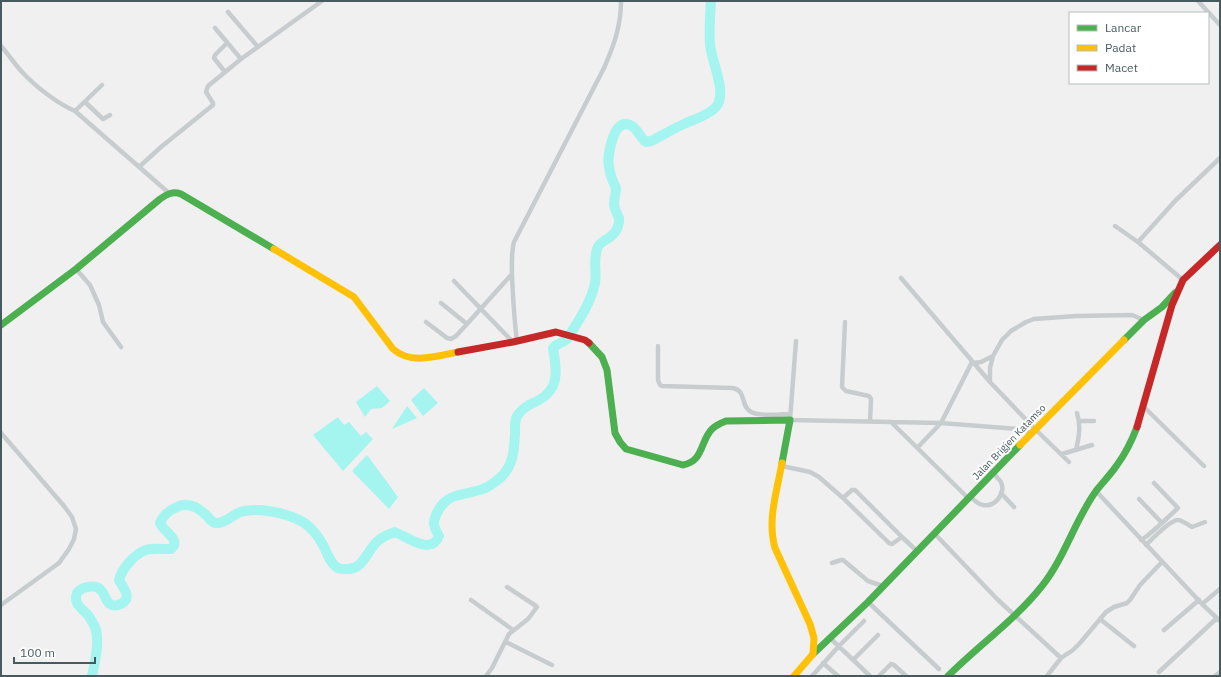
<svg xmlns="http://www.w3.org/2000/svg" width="1221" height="677" font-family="'IBM Plex Sans',sans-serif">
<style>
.water{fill:#a4f4ef}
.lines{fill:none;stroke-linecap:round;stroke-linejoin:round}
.river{stroke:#a4f4ef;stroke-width:10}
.street{stroke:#c7ccce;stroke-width:4.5}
.fast{stroke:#4caf50;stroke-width:7}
.slow{stroke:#ffc107;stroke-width:7}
.jam{stroke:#c62828;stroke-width:7}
.labels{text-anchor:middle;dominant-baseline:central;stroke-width:4;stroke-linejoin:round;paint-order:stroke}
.street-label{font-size:10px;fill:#465a5f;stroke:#fff}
</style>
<rect width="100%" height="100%" fill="#f1f0f0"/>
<path class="water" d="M377,386L390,401L382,408L371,409L365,417L356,402Z
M424,388L438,403L423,416L411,400Z
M407,406L417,418L392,429Z
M338,417L344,425L349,422L361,436L366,432L373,439L343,471L313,435Z
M367,455L398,497L389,509L352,471Z"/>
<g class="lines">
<path class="river" d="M92,676C95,662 100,641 95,627C93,623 90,617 87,614C81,608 73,603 77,593C79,590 83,588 87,587C107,583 102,602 112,605C115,606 119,605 121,604C133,598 123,588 119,580C122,569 134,554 146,550C153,548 163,549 171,549C182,539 163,532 160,523C163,516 168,511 175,508C187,501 198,507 207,516C210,519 212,523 216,523C223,524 232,516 238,513C255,506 288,513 303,522C311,527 319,537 323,545C327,552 330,564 338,568C340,569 344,569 347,569C364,570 367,549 379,540C384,536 389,534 395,532C407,537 431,556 439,536C433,526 432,522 438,511C448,491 467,496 485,488C490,486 496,481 500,478C514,465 514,450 515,433C515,428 515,422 516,418C519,412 524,408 529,405C535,402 543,399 547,394C560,383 555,362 553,348C557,343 564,343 568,338C578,321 591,303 595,283C597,272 593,260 597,249C599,242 605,241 610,237C616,233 620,225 619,218C617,213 614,209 614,204C614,198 616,194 616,188C613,182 610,174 609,167C607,158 612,124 626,124C637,125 639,137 646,142L651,141C662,136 672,129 684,124C694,119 708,116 716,107C728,93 711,61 710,44C709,30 710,15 711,1"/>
<path class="street" d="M1198,1L1220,25
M228,12L258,47
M215,28L241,59
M1,46C9,55 15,65 23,73C35,86 58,104 75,111L169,193
M225,72L214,58L215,55L227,43
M85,102L103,119L110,115
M75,111L102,85
M139,167L161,147L213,105V103L206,92L208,86L241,59L322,1
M1115,226L1138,242L1183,280
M1138,242L1175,201L1220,158
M76,269L90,285L99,305L103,322L121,347
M901,278L990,382L1035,429L1069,462
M454,281L513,342
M426,322L447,338L451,339L456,336L467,324L441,303
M845,322L842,387L846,391L869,396L871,399L870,422
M467,324L512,274
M517,341C514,319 513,298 512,276C512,265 511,253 514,242L604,68C614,45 621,26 621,1
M796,341L790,420L941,423L1018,429L1031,433
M658,346V380L660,385L662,386L733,388C747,391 740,406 751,412C760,417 780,414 790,414
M974,363L981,362L993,356
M990,382V368L993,356L1002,340L1011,331L1026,322L1034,319L1076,316L1132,315L1144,320
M1143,406L1204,466
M1079,421H1094
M891,422L968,498
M1,433L64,506L72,517L76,529L74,539L69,549L59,563L1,605
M918,447L941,423L972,362
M1076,450C1079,437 1081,426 1077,413
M1062,454L1092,445
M782,466L810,472L819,477L843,498L889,543L892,544L902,537L917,551
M1154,483L1178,508L1162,523
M1096,491L1202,604L1220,621
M1001,493L1014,507
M970,496C974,500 977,504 983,505C995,507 1006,494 1001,482C999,479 995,476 993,472
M843,498L852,490H855L902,537
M1139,499L1162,523L1147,536L1141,540
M934,533L997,599L1061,658
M1146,545C1152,539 1170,520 1178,520C1182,520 1188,525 1192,527L1205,522
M832,563L841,560H843L868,581L883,586
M471,600L513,630
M868,602L939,669
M1202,604L1220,589
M1100,619L1134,646
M1164,630L1199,600
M830,638L870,676
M506,642L552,665
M853,660L878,635
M823,663L838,676
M1159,672L1217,618
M486,676L492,668L509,634L528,619L537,607L536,606L507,587
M812,676L839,646L864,621
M879,676L891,664L894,665L906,676
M1047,676L1061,658L1073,650L1080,643L1106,612L1114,607L1127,603L1130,600L1140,585L1162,562
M1215,676L1220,672"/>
<path class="fast" d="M1,325L76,269L160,199C167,194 173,191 181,194L274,249
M1124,340L1144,320L1162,307L1175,293
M589,343L602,357L607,370L615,433L620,442L626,449L683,465C704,461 700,441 712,429C716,425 721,423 726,421L790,420L782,463
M813,654L868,602L1020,445
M948,676C979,645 1015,620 1042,586C1065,557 1075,520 1096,491C1103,482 1111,474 1117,465C1126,453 1132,440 1137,427"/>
<path class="slow" d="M274,249L354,297L393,349C411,365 437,356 458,352
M1020,445L1124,340
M782,463C777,491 767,520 775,548L810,624L814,638L813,654L794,676"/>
<path class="jam" d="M458,352L513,342L556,332L585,340L589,343
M1137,427L1172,305L1183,280L1220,245"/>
</g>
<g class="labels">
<g class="street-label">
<text transform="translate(1009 442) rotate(-46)">Jalan Brigjen Katamso</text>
</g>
</g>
<rect width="1221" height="677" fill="none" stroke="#465a5f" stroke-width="4"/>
<rect x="1069" y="12" width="140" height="72" fill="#ffffff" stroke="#b5bdbf"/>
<rect x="1077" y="25" width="20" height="6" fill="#4caf50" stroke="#b5bdbf"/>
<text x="1105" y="32" font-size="12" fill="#465a5f">Lancar</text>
<rect x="1077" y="45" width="20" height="6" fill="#ffc107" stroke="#b5bdbf"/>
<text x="1105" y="52" font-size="12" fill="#465a5f">Padat</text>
<rect x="1077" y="65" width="20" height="6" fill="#c62828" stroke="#b5bdbf"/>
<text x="1105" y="72" font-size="12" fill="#465a5f">Macet</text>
<path d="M14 657v6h81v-6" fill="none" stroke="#465a5f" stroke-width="2"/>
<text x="20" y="657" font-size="12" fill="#465a5f" stroke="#ffffff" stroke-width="3" paint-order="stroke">100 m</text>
</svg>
